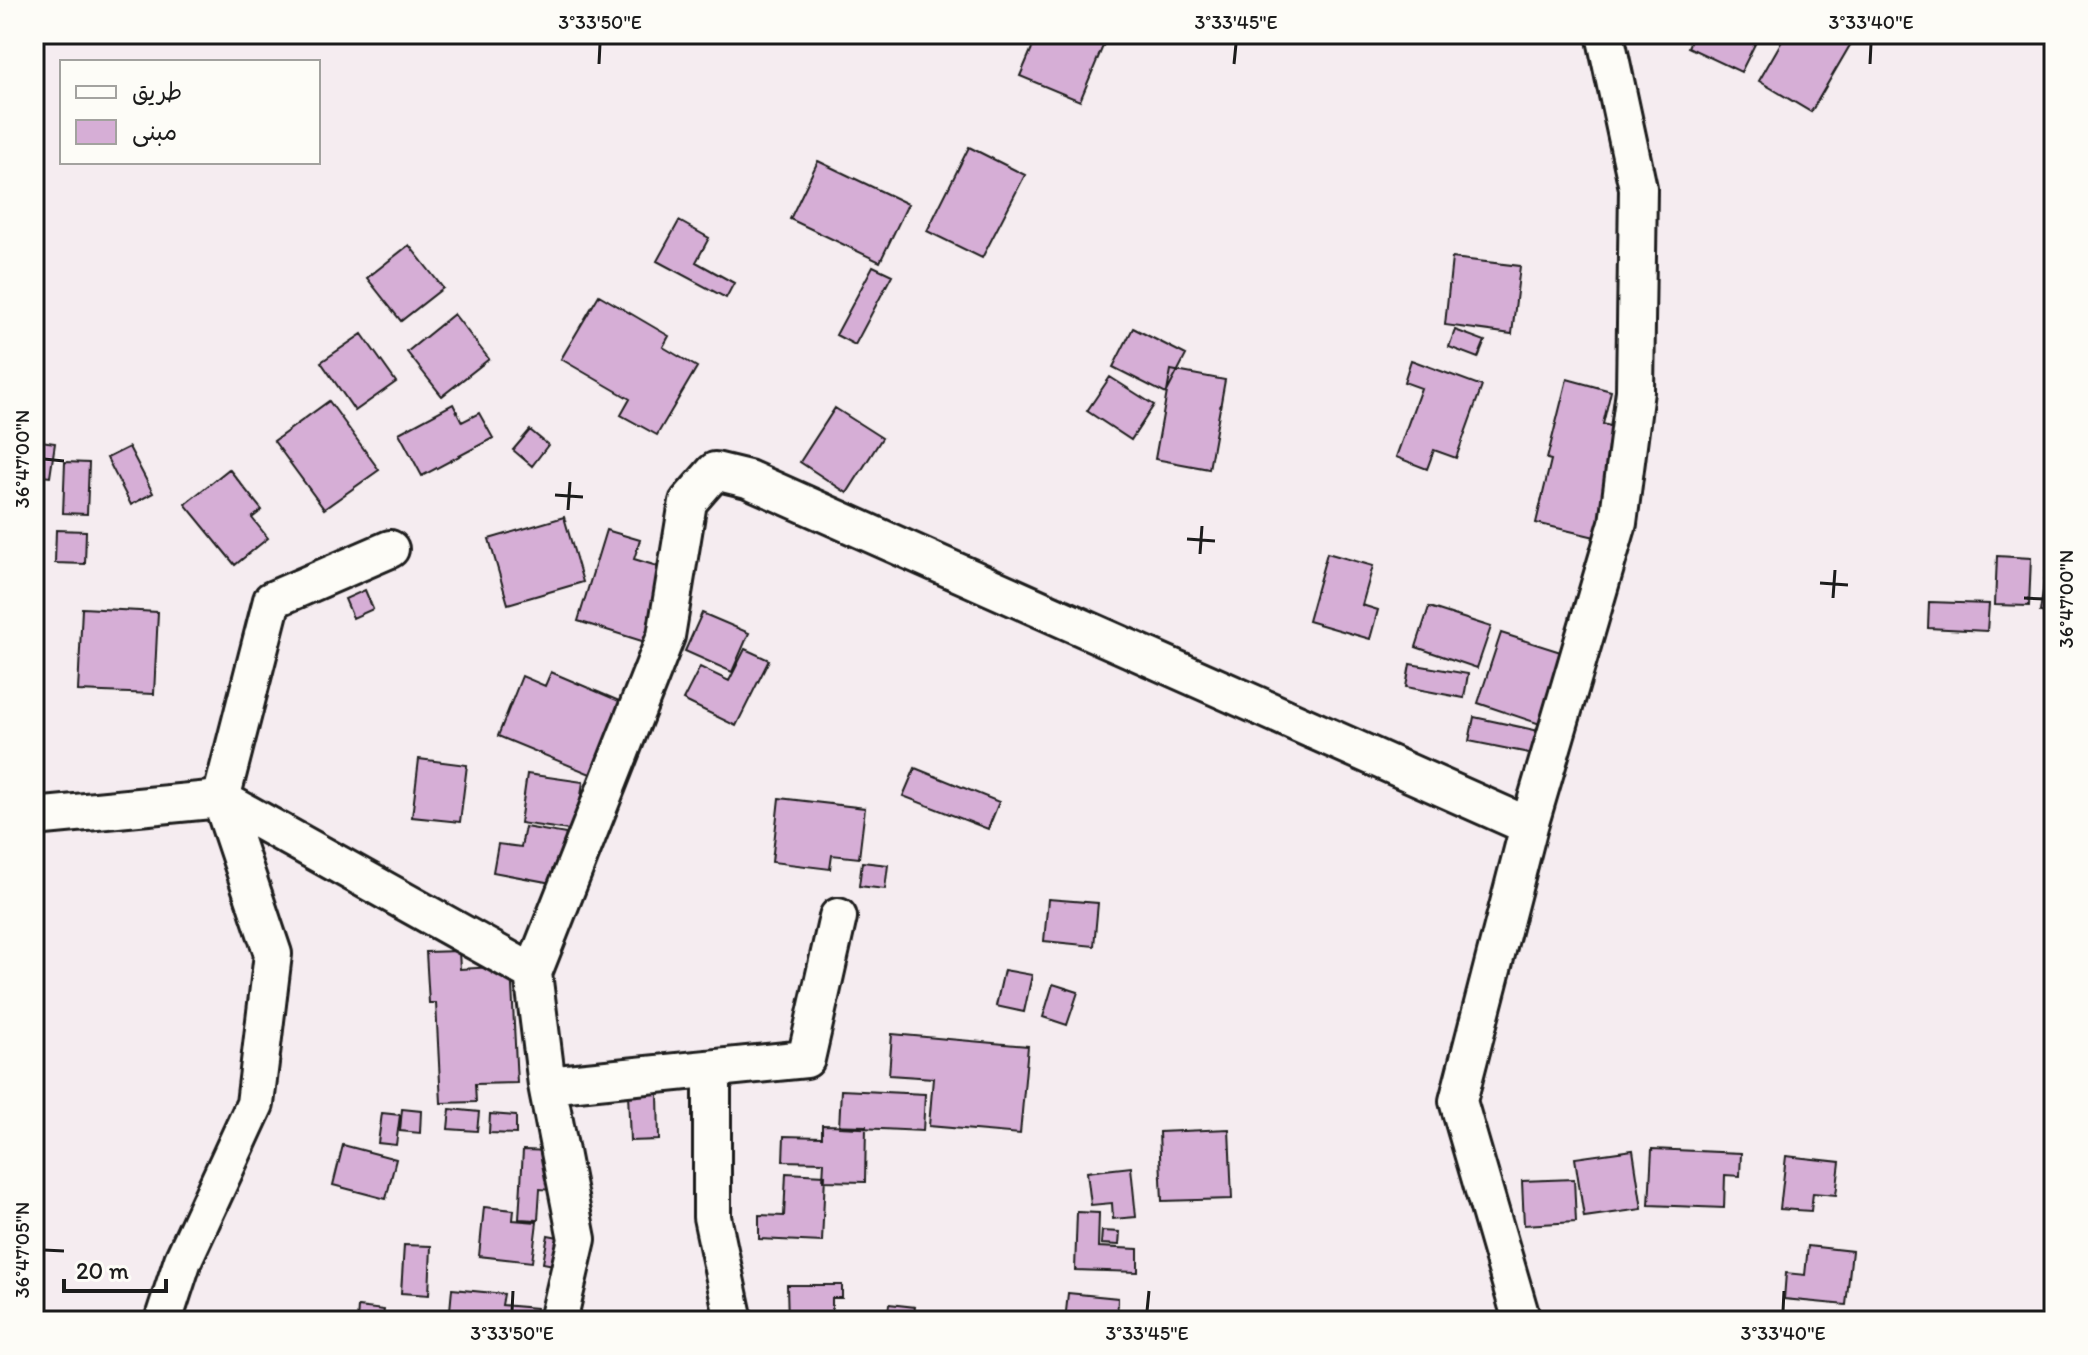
<svg xmlns="http://www.w3.org/2000/svg" width="2088" height="1355" font-family="Itim,'Playpen Sans Arabic',sans-serif">
<style>
.building{fill:#d6aed6;stroke:#1c1c1c;stroke-width:2}
.lines{fill:none;stroke-linecap:round;stroke-linejoin:round}
.street-casing{stroke:#1c1c1c;stroke-width:42}
.street{stroke:#fdfcf7;stroke-width:36}
.ticks{fill:none;stroke:#1c1c1c;stroke-width:3}
.neatline{fill:none;stroke:#1c1c1c;stroke-width:3}
.ticks-label{font-size:20px;text-anchor:middle;fill:#1c1c1c}
</style>
<rect width="100%" height="100%" fill="#f5ecf0"/>
<filter id="ink" filterUnits="userSpaceOnUse"><feTurbulence type="fractalNoise" baseFrequency=".0125" numOctaves="2"/><feDisplacementMap in="SourceGraphic" scale="16" xChannelSelector="R" yChannelSelector="G"/><feConvolveMatrix kernelMatrix="1 2 1 2 8 2 1 2 1" color-interpolation-filters="sRGB"/></filter>
<g filter="url(#ink)">
<path class="building" d="M1038,34H1108L1080,101L1020,76Z
M1694,34H1760L1741,72L1688,47Z
M1786,34H1843L1853,40L1811,112L1759,81Z
M969,147L1025,175L982,258L927,231Z
M818,161L908,204L880,262L790,219Z
M679,221L709,238L696,262L734,283L726,298L657,261Z
M409,245L443,288L401,321L367,278Z
M1452,258L1520,266L1512,334L1445,325Z
M873,266L892,275L855,345L836,335Z
M599,295L669,336L663,347L697,367L657,435L621,415L630,399L561,359Z
M454,314L489,359L442,396L407,352Z
M1133,328L1186,355L1166,394L1113,367Z
M1455,330L1485,341L1478,358L1449,347Z
M362,334L396,382L355,411L321,362Z
M1411,360L1482,386L1456,458L1434,450L1427,469L1396,457L1421,388L1404,382Z
M1171,370L1225,380L1209,469L1155,459Z
M1110,377L1154,405L1131,440L1087,411Z
M1567,379L1611,391L1603,424L1621,429L1595,537L1536,523L1551,460L1547,459Z
M329,401L379,470L324,509L274,441Z
M453,404L462,422L479,413L493,438L422,476L399,433Z
M835,408L882,438L847,493L800,462Z
M530,430L548,445L532,466L513,450Z
M34,440L55,443L50,477L34,475Z
M129,447L153,493L131,505L107,458Z
M65,462L89,463L87,514L63,513Z
M229,469L262,510L252,518L268,538L235,565L185,504Z
M564,517L583,582L508,604L489,539Z
M56,530L86,531L85,564L55,563Z
M606,530L640,540L634,559L667,569L645,642L578,621Z
M1327,553L1373,566L1362,605L1378,610L1370,639L1308,621Z
M1997,556L2031,558L2029,606L1995,605Z
M34,561H39L36,585H34Z
M2046,570L2054,571V614L2040,612Z
M365,590L373,609L353,618L345,599Z
M1929,602L1989,604L1987,631L1928,628Z
M1429,607L1491,627L1477,668L1416,647Z
M82,608L158,612L154,694L78,691Z
M702,613L749,633L732,672L685,651Z
M1501,633L1570,655L1546,726L1478,703Z
M34,645H37L34,713Z
M745,649L769,660L736,726L683,700L700,667L729,681Z
M1410,664L1468,674L1464,698L1406,687Z
M551,672L631,706L600,778L498,736L522,676L545,686Z
M1474,717L1539,731L1534,754L1469,741Z
M34,758L42,759L40,809L34,808Z
M419,759L467,765L460,822L412,817Z
M915,768L999,802L988,829L903,796Z
M527,774L583,782L576,831L520,823Z
M779,798L865,808L859,858L832,855L830,869L772,862Z
M525,827L566,834L557,884L493,872L498,844L521,847Z
M862,862L888,865L885,889L859,886Z
M1048,899L1098,903L1094,946L1044,941Z
M459,951L460,969L511,966L517,1083L475,1084L476,1102L441,1103L436,1003H429L426,952Z
M1004,970L1032,975L1024,1012L996,1006Z
M1053,984L1078,992L1067,1025L1043,1017Z
M892,1034L1028,1046L1020,1134L929,1126L933,1078L889,1075Z
M841,1090L925,1094L923,1131L839,1127Z
M628,1093H658L659,1140L630,1141Z
M402,1109L421,1111L420,1133L400,1131Z
M450,1109L479,1112L477,1131L448,1129Z
M382,1113L400,1115L396,1145L378,1143Z
M490,1114L516,1116V1134L489,1133Z
M822,1125L866,1126L865,1182L823,1181L824,1162L783,1161L784,1136L822,1137Z
M1229,1129L1232,1199L1162,1201L1159,1132Z
M343,1145L396,1159L386,1199L333,1185Z
M1652,1149L1741,1153L1740,1176L1725,1175L1724,1208L1649,1205Z
M523,1150L554,1151L552,1190L540,1189L538,1220L519,1219Z
M1633,1150L1642,1209L1584,1217L1575,1158Z
M1786,1156L1840,1162L1836,1195L1813,1193L1811,1211L1780,1209Z
M1131,1167L1136,1217L1113,1219L1112,1203L1091,1205L1087,1172Z
M786,1173L825,1175L822,1242L759,1239V1215L784,1216Z
M1574,1179L1576,1222L1524,1225L1522,1181Z
M484,1207L514,1210L513,1220L537,1222L532,1262L479,1256Z
M1077,1212L1099,1213L1098,1247L1138,1249V1272L1075,1270Z
M1102,1231L1120,1232L1119,1245L1101,1244Z
M548,1235L569,1239L564,1267L543,1263Z
M404,1245L431,1246L429,1295L401,1293Z
M1808,1246L1852,1251L1846,1305L1784,1299L1786,1273L1805,1275Z
M787,1285H842V1298H832V1321H788Z
M452,1289L504,1294L502,1305L536,1308L535,1321H449Z
M1068,1293L1118,1298L1117,1321H1065Z
M889,1304L915,1307L913,1321H887Z
M358,1307L384,1310L382,1321H357Z
M1173,1315L1175,1321H1152L1151,1319Z"/>
<g class="lines">
<g class="street-casing">
<path id="street" d="M34,817L221,799L533,973L547,1085L806,1059L838,917
M533,973L666,636L688,502L715,471L748,479L1529,826
M712,1069V1217L734,1321
M547,1085L577,1239L558,1321
M163,1321L183,1260L255,1104L273,954L221,799L272,600L390,549
M1522,1321L1458,1101L1529,826L1618,523L1635,391L1638,188L1605,34"/>
</g>
<use href="#street" class="street"/>
</g>
</g>
<path class="ticks" d="M599,64L600,44M1234,64L1236,44M1870,64L1871,44M44,459L64,461M555,495L583,497M568,510L570,482M1187,539L1215,541M1200,554L1202,526M1820,583L1848,585M1833,598L1835,570M2024,598L2044,599M44,1250L64,1251M512,1311L513,1291M1147,1311L1149,1291M1783,1311L1784,1291"/>
<rect width="2088" height="1355" fill="none" stroke="#fdfcf7" stroke-width="88"/>
<rect x="60" y="60" width="260" height="104" fill="#fdfcf7" stroke="#a3a29f" stroke-width="2"/>
<rect x="76" y="86" width="40" height="12" fill="#fdfcf7" stroke="#a3a29f" stroke-width="2"/>
<text x="132" y="100" font-size="24" fill="#1c1c1c">طريق</text>
<rect x="76" y="120" width="40" height="24" fill="#d6aed6" stroke="#a3a29f" stroke-width="2"/>
<text x="132" y="140" font-size="24" fill="#1c1c1c">مبنى</text>
<path d="M64 1279v12h102v-12" fill="none" stroke="#1c1c1c" stroke-width="4"/>
<text x="76" y="1279" font-size="24" fill="#1c1c1c" stroke="#fdfcf7" stroke-width="6" paint-order="stroke">20 m</text>
<rect x="44" y="44" width="2000" height="1267" class="neatline"/>
<g class="ticks-label">
<text x="600" y="29">3°33'50"E</text>
<text x="1236" y="29">3°33'45"E</text>
<text x="1871" y="29">3°33'40"E</text>
<text transform="translate(22 459) rotate(-90)" y="7">36°47'00"N</text>
<text transform="translate(2066 599) rotate(-90)" y="7">36°47'00"N</text>
<text transform="translate(22 1250) rotate(-90)" y="7">36°47'05"N</text>
<text x="512" y="1340">3°33'50"E</text>
<text x="1147" y="1340">3°33'45"E</text>
<text x="1783" y="1340">3°33'40"E</text>
</g>
</svg>
